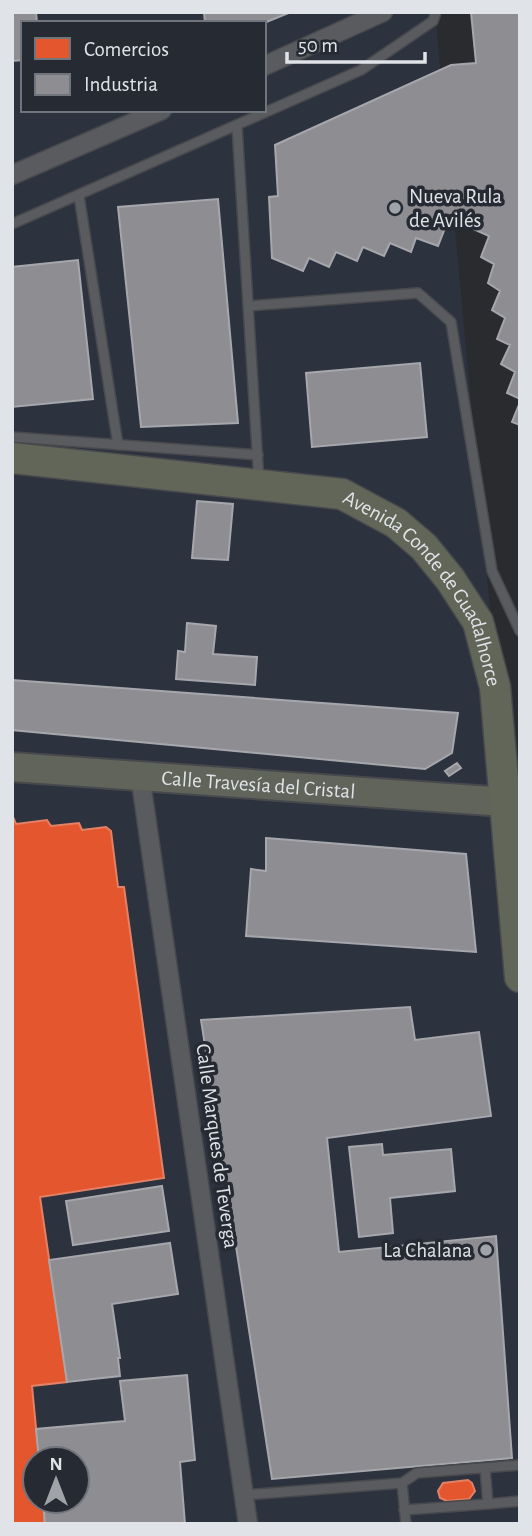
<svg xmlns="http://www.w3.org/2000/svg" width="532" height="1536" font-family="'Alegreya Sans',sans-serif">
<style>
.built{fill:#2d323f;fill-rule:evenodd}
.shops{fill:#e4572e;stroke:#e38166;stroke-width:2}
.industry{fill:#8d8d92;stroke:#a6a7ac;stroke-width:2}
.lines{fill:none;stroke-linecap:round;stroke-linejoin:round}
.service-casing{stroke:#48494d;stroke-width:12}
.minor-casing{stroke:#48494d;stroke-width:21}
.primary-casing{stroke:#48494d;stroke-width:32}
.trunk-casing{stroke:#48494d;stroke-width:33}
.service{stroke:#595b5f;stroke-width:9}
.minor{stroke:#595b5f;stroke-width:18}
.primary{stroke:#60645a;stroke-width:28}
.trunk{stroke:#626659;stroke-width:30}
.poi-dot{fill:#a0a3a7;stroke:#262a32;stroke-width:2.5}
.labels{text-anchor:middle;dominant-baseline:central;stroke-width:7;stroke-linejoin:round;paint-order:stroke}
.poi-label{font-size:21px;fill:#e0e3e8;stroke:#262a32;text-anchor:start}
.street-label{font-size:21px;fill:#e0e3e8;stroke:#262a32}
</style>
<rect width="100%" height="100%" fill="#292b2f"/>
<path class="built" d="M12,12H435L520,934V1524H12ZM23,23H264V110H23ZM35,1459H77V1501H35Z"/>
<path class="shops" d="M13,817L16,824L47,820L51,826L79,823L82,830L106,827L111,831L118,887H124L164,1178L40,1197L67,1382L32,1386L39,1459H35V1501H43L45,1524H12Z
M468,1480L472,1483L475,1491L469,1499L447,1501L440,1498L438,1491L443,1483Z"/>
<path class="industry" d="M12,12H36L37,23H23V60L12,61Z
M204,12H291L264,23H205Z
M471,12H520V399L507,393L515,372L501,364L510,345L497,339L505,318L492,310L500,291L488,283L494,264L481,257L489,236L449,218L438,246L416,238L411,252L390,243L384,256L363,247L357,261L336,252L329,267L309,258L303,271L272,258L269,197L278,196L275,145L451,65L476,63Z
M218,199L238,423L141,427L118,207Z
M78,260L93,399L12,407V267Z
M420,363L427,437L312,447L306,373Z
M520,402V425L512,422Z
M197,501L233,504L228,560L192,558Z
M187,623L216,626L213,654L257,657L255,685L176,679L178,651L185,652Z
M12,680L458,713L452,753L425,769L12,730Z
M457,763L461,768L449,776L445,771Z
M266,838L466,854L476,952L246,936L251,869L266,871Z
M410,1007L415,1040L479,1032L491,1116L327,1138L339,1252L496,1236L512,1458L272,1479L201,1020Z
M382,1144L383,1155L451,1149L455,1191L390,1198L393,1233L359,1237L349,1147Z
M162,1186L169,1231L73,1245L66,1201Z
M170,1243L178,1294L112,1304L120,1358H118L120,1376L67,1382L49,1260Z
M187,1375L195,1460L180,1462L185,1524H45L43,1501H77V1459H39L36,1429L125,1421L120,1381Z"/>
<g class="lines">
<g class="service-casing">
<path id="service" d="M237,126L259,482
M79,196L118,445
M12,224L361,70L433,21L436,12
M248,306L418,293L451,322L492,571L520,631
M12,437L258,455
M485,1468L488,1504L520,1501
M402,1483L406,1524
M244,1495L402,1483L417,1473L520,1465
M404,1510L488,1504"/>
</g>
<g class="minor-casing">
<path id="minor" d="M264,66L383,12
M12,175L162,110
M140,775L248,1524"/>
</g>
<g class="primary-casing">
<g id="primary">
<path id="s1" d="M12,767L505,802"/>
</g>
</g>
<g class="trunk-casing">
<g id="trunk">
<path id="s2" d="M12,458L342,494L396,523L424,547L450,579L478,622L495,687L520,977"/>
</g>
</g>
<use href="#service" class="service"/>
<use href="#minor" class="minor"/>
<use href="#primary" class="primary"/>
<use href="#trunk" class="trunk"/>
</g>
<g class="poi-dot">
<circle cx="395" cy="208" r="7"/>
<circle cx="486" cy="1250" r="7"/>
</g>
<g class="labels">
<g class="poi-label">
<text x="409" y="196">Nueva Rula<tspan x="409" dy="24">de Avilés</tspan></text>
<text x="472" y="1250" text-anchor="end">La Chalana</text>
</g>
<g class="street-label">
<text stroke="none"><textPath href="#s2" startOffset="462">Avenida Conde de Guadalhorce</textPath></text>
<text stroke="none"><textPath href="#s1" startOffset="247">Calle Travesía del Cristal</textPath></text>
<text transform="translate(217 1146) rotate(82)">Calle Marques de Teverga</text>
</g>
</g>
<rect width="532" height="1536" fill="none" stroke="#e0e3e8" stroke-width="28"/>
<rect x="21" y="21" width="245" height="91" fill="#262a32" stroke="#70747b" stroke-width="2"/>
<rect x="35" y="38" width="35" height="21" fill="#e4572e" stroke="#70747b" stroke-width="2"/>
<text x="84" y="56" font-size="21" fill="#e0e3e8">Comercios</text>
<rect x="35" y="74" width="35" height="21" fill="#8d8d92" stroke="#70747b" stroke-width="2"/>
<text x="84" y="91" font-size="21" fill="#e0e3e8">Industria</text>
<g transform="translate(56 1480)"><circle r="33" fill="#262a32" stroke="#70747b" stroke-width="2"/>
<path d="M0-5L12 26L0 18L-12 26Z" fill="#a0a3a7"/>
<text y="-10" font-size="19" font-weight="bold" text-anchor="middle" fill="#e0e3e8">N</text>
</g>
<path d="M287 52v10h138v-10" fill="none" stroke="#e0e3e8" stroke-width="3.5"/>
<text x="298" y="52" font-size="21" fill="#e0e3e8" stroke="#262a32" stroke-width="5" paint-order="stroke">50 m</text>
</svg>
